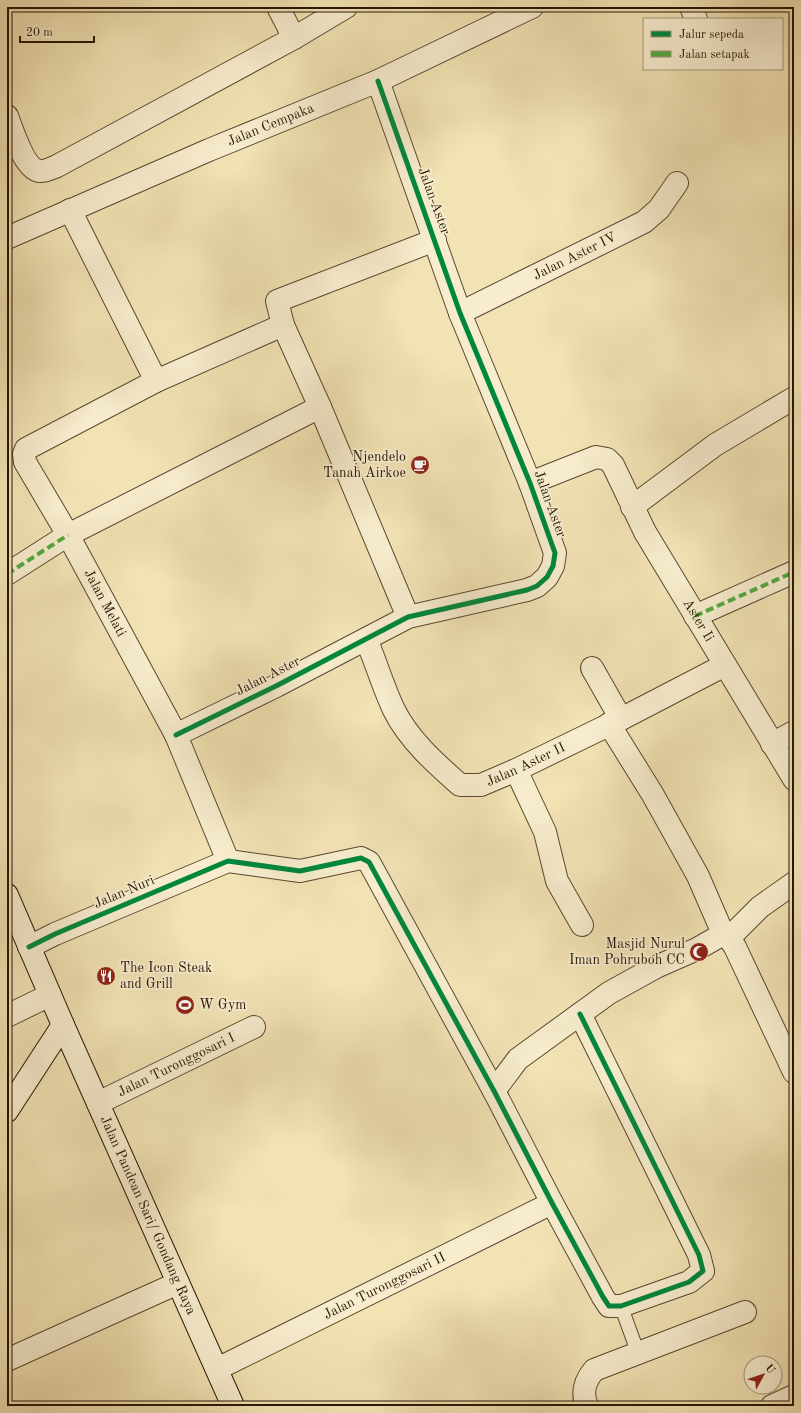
<svg xmlns="http://www.w3.org/2000/svg" width="801" height="1413" font-family="'Old Standard TT',serif">
<style>
.lines{fill:none;stroke-linecap:round;stroke-linejoin:round}
.lane-casing{stroke:#594830;stroke-width:15}
.street-casing{stroke:#594830;stroke-width:24}
.secondary-casing{stroke:#261504;stroke-width:24}
.lane{stroke:#f7edce;stroke-width:13}
.street{stroke:#f7edce;stroke-width:22}
.secondary{stroke:#f7edce;stroke-width:22}
.quiet{stroke:#53a940;stroke-width:4;stroke-dasharray:8 4;stroke-linecap:butt}
.cycleway-casing{stroke:#f7edce;stroke-width:8}
.cycleway{stroke:#00873e;stroke-width:5}
.labels{text-anchor:middle;dominant-baseline:central;stroke-width:3.5;stroke-linejoin:round;paint-order:stroke}
.street-label{font-size:14px;fill:#261504;stroke:#f7edce}
.poi-label{font-size:14px;fill:#261504;stroke:#f7edce;text-anchor:end}
</style>
<rect width="100%" height="100%" fill="#f2e3b4"/>
<filter id="stains"><feTurbulence type="fractalNoise" baseFrequency=".005" numOctaves="4"/><feColorMatrix values="0 0 0 0 .2 0 0 0 0 .09 0 0 0 0 .02 0 0 0 .5 -.17"/></filter>
<radialGradient id="worn" r=".72"><stop offset=".6" stop-color="#630" stop-opacity="0"/><stop offset="1" stop-color="#630" stop-opacity=".3"/></radialGradient>
<g class="lines">
<g class="lane-casing">
<path id="lane" d="M621,1306L638,1353"/>
</g>
<g class="street-casing">
<g id="street">
<path d="M278,7L294,38"/>
<path d="M691,7L696,19"/>
<path d="M7,116C12,129 24,168 39,171C44,172 52,168 57,166L294,38L346,7"/>
<path d="M70,210L156,381"/>
<path id="s1" d="M7,238L209,150L378,81L532,7"/>
<path id="s2" d="M460,313L644,222L659,209L677,183"/>
<path id="s3" d="M530,483L596,457L607,459L613,465L645,532L794,779"/>
<path d="M632,507L715,445L794,398"/>
<path d="M7,574L68,535L320,407"/>
<path d="M695,616L794,572"/>
<path d="M408,617L320,407L283,325L277,301L435,240"/>
<path id="s4" d="M366,639C376,662 383,687 394,710C409,740 435,763 460,785H481L516,770L621,719L725,665"/>
<path d="M592,668L621,719"/>
<path d="M609,724L653,795L698,876L724,936"/>
<path d="M176,735L276,686L408,617L527,590L537,586L547,577L553,566L555,553L530,483L460,313L378,81"/>
<path d="M772,744L794,732"/>
<path d="M516,770L545,832L557,881L582,925"/>
<path d="M228,861L176,735L68,535L25,462L24,454L26,449L156,381L283,325"/>
<path d="M729,938L760,907L794,883"/>
<path d="M29,947L55,934L228,861L300,871L361,858L369,862L494,1091L552,1203L603,1297L609,1306H621L689,1282L703,1271L699,1255L580,1014"/>
<path d="M7,1016L50,995"/>
<path d="M494,1091L518,1059L609,993L656,967L697,949L718,937L724,936L729,938L735,947L794,1072"/>
<path id="s5" d="M98,1103L254,1027"/>
<path d="M7,1360L178,1283"/>
<path id="s6" d="M217,1369L552,1203"/>
<path d="M587,1406C581,1392 585,1381 594,1370L745,1312"/>
<path d="M772,1406L794,1396"/>
</g>
</g>
<g class="secondary-casing">
<g id="secondary">
<path id="s7" d="M7,895L63,1025L233,1406"/>
<path d="M7,1111L63,1025"/>
</g>
</g>
<use href="#lane" class="lane"/>
<use href="#street" class="street"/>
<use href="#secondary" class="secondary"/>
<path class="quiet" d="M7,574L68,535
M695,616L794,572"/>
<g class="cycleway-casing">
<path id="cycleway" d="M176,735L276,686L408,617L527,590L537,586L547,577L553,566L555,553L530,483L460,313L378,81
M29,947L55,934L228,861L300,871L361,858L369,862L494,1091L552,1203L603,1297L609,1306H621L689,1282L703,1271L699,1255L580,1014"/>
</g>
<use href="#cycleway" class="cycleway"/>
</g>
<defs>
<g id="cafe-disc" transform="scale(1)"><circle r="9.5" fill="#8f2418" stroke="#f7edce"/><path d="M-5.5-4.5H6V0H3Q3 3.5 0 3.5H-2.5Q-5.5 3.5-5.5 0ZM3-3.2v2h1.7v-2ZM-6 4.5H4V6H-6Z" fill="#fff"/></g>
<g id="mosque-disc" transform="scale(1)"><circle r="9.5" fill="#8f2418" stroke="#f7edce"/><path d="M3.5-4.9A6 6 0 1 0 3.5 4.9A5 5 0 1 1 3.5-4.9Z" fill="#fff"/></g>
<g id="restaurant-disc" transform="scale(1)"><circle r="9.5" fill="#8f2418" stroke="#f7edce"/><path d="M-5-6h1v4h1v-4h1v4h1v-4h1v5L-1.5 .5V6h-2V.5L-5-1ZM5-6V6H3V1.5H1.5Q1.5-4 5-6Z" fill="#fff"/></g>
<g id="stadium-disc" transform="scale(1)"><circle r="9.5" fill="#8f2418" stroke="#f7edce"/><path d="M0-5a6.5 5 0 1 0 0 10a6.5 5 0 1 0 0-10ZM-3.5-1.8h7v3.6h-7Z" fill="#fff"/></g>
</defs>
<g fill-rule="evenodd">
<use href="#cafe-disc" x="420" y="465"/>
<use href="#mosque-disc" x="699" y="952"/>
<use href="#restaurant-disc" x="106" y="976"/>
<use href="#stadium-disc" x="185" y="1005"/>
</g>
<g class="labels">
<g class="street-label">
<text stroke="none"><textPath href="#s1" startOffset="287">Jalan Cempaka</textPath></text>
<text transform="translate(434 201) rotate(70)">Jalan Aster</text>
<text stroke="none"><textPath href="#s2" startOffset="128">Jalan Aster IV</textPath></text>
<text transform="translate(550 504) rotate(70)">Jalan Aster</text>
<text transform="translate(105 603) rotate(62)">Jalan Melati</text>
<text stroke="none"><textPath href="#s3" startOffset="268">Aster Ii</textPath></text>
<text transform="translate(268 676) rotate(-27)">Jalan Aster</text>
<text stroke="none"><textPath href="#s4" startOffset="247">Jalan Aster II</textPath></text>
<text transform="translate(124 892) rotate(-23)">Jalan Nuri</text>
<text stroke="none"><textPath href="#s5" startOffset="87">Jalan Turonggosari I</textPath></text>
<text stroke="none"><textPath href="#s7" startOffset="350">Jalan Pandean Sari/ Gondang Raya</textPath></text>
<text stroke="none"><textPath href="#s6" startOffset="187">Jalan Turonggosari II</textPath></text>
</g>
<g class="poi-label">
<text x="406" y="457">Njendelo<tspan x="406" dy="16">Tanah Airkoe</tspan></text>
<text x="685" y="944">Masjid Nurul<tspan x="685" dy="16">Iman Pohruboh CC</tspan></text>
<text x="120" y="968" text-anchor="start">The Icon Steak<tspan x="120" dy="16">and Grill</tspan></text>
<text x="199" y="1005" text-anchor="start">W Gym</text>
</g>
</g>
<rect width="801" height="1413" fill="none" stroke="#f2e3b4" stroke-width="24"/>
<rect x="8" y="8" width="785" height="1397" fill="none" stroke="#261504" stroke-width="2"/>
<rect x="12" y="12" width="777" height="1389" fill="none" stroke="#261504"/>
<rect x="643" y="18" width="140" height="52" fill="#f7edce" stroke="#a3977d"/>
<rect x="651" y="31" width="20" height="6" fill="#00873e" stroke="#a3977d"/>
<text x="679" y="38" font-size="12" fill="#261504">Jalur sepeda</text>
<rect x="651" y="51" width="20" height="6" fill="#53a940" stroke="#a3977d"/>
<text x="679" y="58" font-size="12" fill="#261504">Jalan setapak</text>
<g transform="translate(763 1375) rotate(50)"><circle r="19" fill="#f7edce" stroke="#a3977d"/>
<path d="M0-3L7 15L0 10L-7 15Z" fill="#8f2418"/>
<text y="-6" font-size="11" font-weight="bold" text-anchor="middle" fill="#261504">U</text>
</g>
<path d="M20 36v6h74v-6" fill="none" stroke="#261504" stroke-width="2"/>
<text x="26" y="36" font-size="12" fill="#261504" stroke="#f7edce" stroke-width="3" paint-order="stroke">20 m</text>
<rect width="100%" height="100%" filter="url(#stains)"/>
<rect width="100%" height="100%" fill="url(#worn)"/>
</svg>
